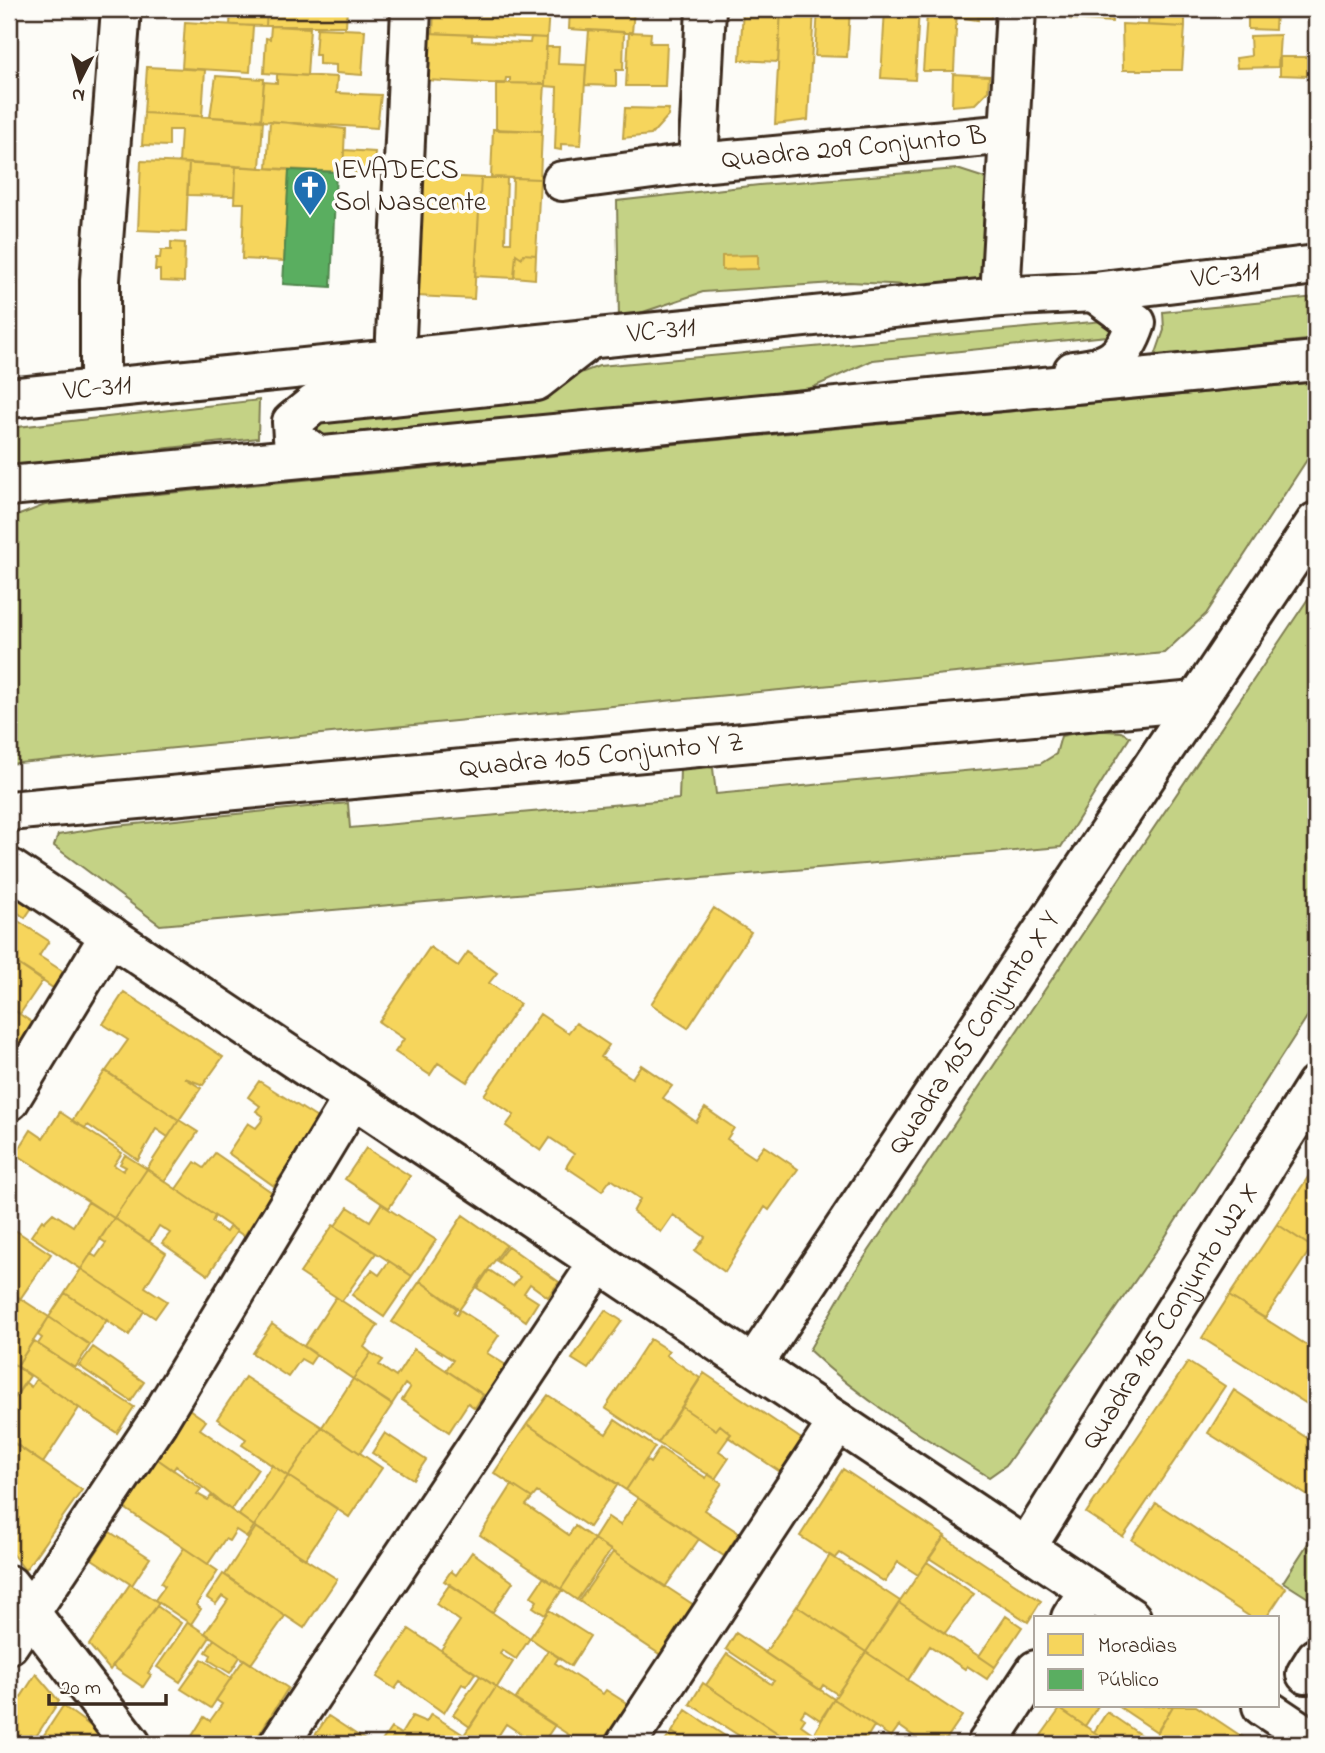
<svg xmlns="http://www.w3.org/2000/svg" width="1325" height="1753" font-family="'Indie Flower',sans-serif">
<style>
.green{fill:#c4d285;stroke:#807e52;stroke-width:2}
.homes{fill:#f6d55c;stroke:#bea249;stroke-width:2}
.public{fill:#5aae61;stroke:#51864d;stroke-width:2}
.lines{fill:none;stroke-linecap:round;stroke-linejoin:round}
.street-casing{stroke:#3b2a1e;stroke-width:44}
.secondary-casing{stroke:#3b2a1e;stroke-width:44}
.street{stroke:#fdfcf7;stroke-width:38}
.secondary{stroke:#fdfcf7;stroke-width:38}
.labels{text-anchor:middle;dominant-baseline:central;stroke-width:7;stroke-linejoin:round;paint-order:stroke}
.street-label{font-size:28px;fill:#3b2a1e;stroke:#fdfcf7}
.poi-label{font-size:28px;fill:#3b2a1e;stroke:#fdfcf7;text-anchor:start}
</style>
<rect width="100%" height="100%" fill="#fdfcf7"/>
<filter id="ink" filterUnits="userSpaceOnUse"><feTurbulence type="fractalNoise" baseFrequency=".0143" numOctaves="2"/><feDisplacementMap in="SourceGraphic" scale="14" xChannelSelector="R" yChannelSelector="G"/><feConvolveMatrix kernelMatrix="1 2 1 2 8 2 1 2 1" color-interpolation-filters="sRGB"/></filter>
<g filter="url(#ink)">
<path class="green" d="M957,169L988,179L984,278L968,288L849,282L703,292L619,320L617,201L759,185Z
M1316,297V339L1155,356L1164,330L1163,312Z
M1104,321L1113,326L1107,336L873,360L807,390L309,437L311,417L516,398L599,366Z
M1316,382V446L1206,614L1164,653L9,764V519L45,505Z
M259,400L258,438L9,466V428Z
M1316,587V1003L1158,1248L1006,1465L989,1477C926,1439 862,1401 809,1350L852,1276Z
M1091,730L1121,732L1130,737L1061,847L160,925L54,846L58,835L115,826L348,803L350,828L679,799L680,769L698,765L713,768L716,794L1040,764L1056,754L1061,736Z
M1316,1531V1603L1283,1582Z"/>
<path class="homes" d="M231,9H267L266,26L230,25Z
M267,9H347L346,26H266Z
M434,9H549L547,38L433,33Z
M570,9H634L632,33L569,29Z
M743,9H781L778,62L740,60Z
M781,9H814L808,120L775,124Z
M818,9H850L847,57L815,56Z
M850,9H883L882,15L850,14Z
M885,9H919L915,80L881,78Z
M924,9H957L954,71H923L927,14H924Z
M957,9H992L991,18H978V20L956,17Z
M1071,9H1113L1112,22L1070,19Z
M1160,9H1185V27L1148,25L1149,11L1160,12Z
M1248,9H1276L1275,30L1248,29Z
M185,22L253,26L250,72L182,68Z
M1122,24L1185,27L1182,70H1123Z
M271,26L310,28L307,76L264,73L266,38L270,39Z
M317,28L365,30L362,75L336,73V65L319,64V55H315Z
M589,30L624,32L623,70H616V86L585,85Z
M629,32L651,33L650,43H667L665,86H626Z
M428,33L472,35V41L530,43L531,37L547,38L545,84L510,83V78H506L505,84L425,80Z
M1280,35L1278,67L1237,68L1236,58L1251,56L1250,36Z
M546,47H559L558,64L586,65L581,145L561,144V150L555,149L557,87L545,86Z
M1280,57H1307V76L1280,75Z
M147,67L205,70L202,116L144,113Z
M277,74L337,77L336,93L381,95L377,128L261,121L264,82L277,83Z
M953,74L989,76L988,91L975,104L952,106Z
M216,76L264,79L261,121L210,117Z
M496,83L545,84L542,131L496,130Z
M625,108L669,109L668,116L651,135L623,138Z
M144,113L263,120L260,168L179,163L181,130H169V146L142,145Z
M270,121L345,129L343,172L267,168Z
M493,129L542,131L540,179L491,177Z
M344,150L375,152L374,173L343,172Z
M141,161L189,163L186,232L138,230Z
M189,163L236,166L234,196L187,195Z
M236,166L289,170L284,261L242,259L244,203H234Z
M420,175L481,178L474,299L417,296Z
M481,178H507L505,242H511L513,178L540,179L536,255L523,254L522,258L516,254L514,278L475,276Z
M171,242L185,243L184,282L160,281V270H155L156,258H160L161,250H171Z
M516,254L522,258L523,254L536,255L535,279L514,277Z
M758,255V269L722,270V256Z
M9,889L33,906L25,918L9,906Z
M714,908L751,932L688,1028L651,1004Z
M9,915L49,941L39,956L64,972L53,988L9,958Z
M430,947L458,966L468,952L497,973L489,983L520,1004L467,1082L438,1063L430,1075L395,1052L404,1039L379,1022Z
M9,958L43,980L20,1014L9,1007Z
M124,992L223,1057L203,1085L185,1078L201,1088L179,1120L106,1071L128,1040L103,1024Z
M9,1007L33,1023L20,1043L14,1038L9,1046Z
M540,1014L568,1033L576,1023L609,1045L601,1057L632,1078L641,1065L672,1086L663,1098L696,1122L705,1108L734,1128L727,1139L755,1158L764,1146L798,1169L769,1210L765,1207L725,1272L695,1251L705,1237L673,1215L661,1232L633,1212L640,1199L611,1179L602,1191L566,1167L574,1154L550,1138L541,1151L506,1126L514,1115L484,1095Z
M105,1071L179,1120L168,1137L156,1129L138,1160L88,1125L85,1128L72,1121Z
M259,1081L322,1121L295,1164L291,1161L274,1186L228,1153L248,1123L256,1128L261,1122L263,1116L256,1111L260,1106L248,1097Z
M60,1112L122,1153L114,1165L123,1171L126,1167L120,1164L125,1155L147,1169L114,1218L16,1154L31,1130L43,1138Z
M179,1120L198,1132L165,1181L147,1169Z
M366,1148L410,1176L389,1208L345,1179Z
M215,1153L273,1193L244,1236L176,1189L195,1162L204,1168Z
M1316,1165V1241L1312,1247L1277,1224Z
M147,1169L215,1216L212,1222L226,1232L230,1226L237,1231L208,1275L162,1243L170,1233L159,1226L149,1242L114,1218Z
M88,1202L114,1218L81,1269L31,1236L42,1220L44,1222L53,1213L73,1226Z
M381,1204L436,1240L412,1276L335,1226L348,1207L370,1221Z
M463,1215L506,1245L459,1310L420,1281Z
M114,1218L166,1253L145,1287L167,1301L155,1318L81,1269L91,1254L96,1257L106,1243L100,1239Z
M1277,1224L1312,1247L1265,1318L1229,1296Z
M333,1225L376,1253L342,1301L300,1273Z
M9,1226L51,1254L20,1299L9,1291Z
M508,1246L559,1282L548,1297L530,1284L524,1293L538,1302L526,1321L477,1288L489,1270L513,1286L520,1277L497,1261Z
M389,1261L412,1276L384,1317L352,1295L372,1270L379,1275Z
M81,1269L144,1311L129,1335L65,1293Z
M420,1281L457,1307L454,1312L457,1315L460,1310L499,1335L487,1353L506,1365L487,1397L446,1370L453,1360L392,1322Z
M9,1291L49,1317L17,1366L9,1361Z
M65,1293L107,1320L90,1345L49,1317Z
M1229,1296L1316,1351L1315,1409L1202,1338Z
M336,1297L378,1325L364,1347L371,1353L353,1379L304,1346Z
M605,1310L622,1321L588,1369L572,1359Z
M49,1317L90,1345L75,1368L38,1344L42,1338L38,1335Z
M272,1324L316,1355L310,1364L301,1359L288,1377L252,1353Z
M650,1339L669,1351L666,1355L700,1378L658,1443L605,1408Z
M33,1341L134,1407L117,1433L17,1366Z
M93,1347L144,1382L131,1401L79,1366Z
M414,1349L483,1395L475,1408L468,1403L449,1432L402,1400L410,1388L405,1384L392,1404L353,1379L371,1353L383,1360L379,1365L396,1377Z
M9,1361L30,1376L9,1406Z
M1188,1362L1225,1386L1123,1537L1086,1513Z
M704,1373L803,1440L782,1473L728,1437L731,1434L720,1425L716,1430L682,1407Z
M245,1377L322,1427L288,1476L242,1445L246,1439L217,1419Z
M36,1379L79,1408L43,1463L9,1440V1406L25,1382L31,1387Z
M353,1379L392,1405L360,1453L322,1427Z
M1234,1390L1316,1444V1501L1208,1433Z
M548,1395L606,1434L615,1420L655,1447L626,1490L527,1424Z
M682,1407L716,1430L720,1425L731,1434L719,1451L729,1458L715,1479L658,1443Z
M189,1409L206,1421L200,1429L258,1469L231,1510L176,1466L173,1470L156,1458Z
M527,1424L618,1484L589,1527L537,1492L532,1498L494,1473Z
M322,1427L382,1468L349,1517L288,1476Z
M385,1433L426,1460L413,1479L372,1453Z
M13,1442L82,1490L25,1570L9,1550V1443Z
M660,1448L706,1478L708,1474L722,1483L704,1510L739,1533L724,1556L626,1490L646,1460L650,1463Z
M156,1458L201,1489L197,1494L208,1500L211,1496L254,1526L247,1537L236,1530L229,1541L225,1539L208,1564L123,1507Z
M272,1465L288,1476L254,1526L239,1515Z
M843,1469L945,1536L918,1575L898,1562L885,1582L840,1553L835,1559L800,1536Z
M288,1476L338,1509L305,1559L254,1526Z
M512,1485L532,1498L526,1505L569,1535L575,1526L594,1539L561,1589L480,1535Z
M638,1498L699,1539L665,1587L594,1539L608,1517L620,1525Z
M1156,1503L1286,1588L1266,1618H1252L1132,1540Z
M256,1527L337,1579L304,1628L225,1575Z
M110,1532L150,1558L132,1585L92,1559Z
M944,1537L1041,1601L1028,1622L929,1558Z
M594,1539L611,1550L577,1600L561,1589Z
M184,1548L218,1571L196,1605L201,1609L191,1624L155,1600L165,1586L161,1583Z
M472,1552L513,1582L492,1613L444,1581L451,1571L456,1575Z
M613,1552L694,1605L661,1655L579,1601Z
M830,1555L900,1601L866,1652L797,1606Z
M927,1562L974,1594L945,1633L899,1603Z
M223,1574L285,1616L251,1664L205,1633L228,1600L222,1596L216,1604L207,1598Z
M544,1577L562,1590L545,1615L533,1607L537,1601L531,1596Z
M130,1584L159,1603L110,1670L89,1645Z
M450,1584L530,1638L516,1659L502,1650L500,1654L513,1662L497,1687L441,1650L460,1621L436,1604Z
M899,1603L995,1667L987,1679L967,1666L965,1669L930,1646L908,1680L866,1652Z
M157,1606L181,1623L148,1673L151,1675L143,1687L112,1666Z
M797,1606L866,1652L837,1694L823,1685L820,1690L765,1653Z
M549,1610L590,1636L571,1666L530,1638Z
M1006,1616L1022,1627L995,1667L979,1656Z
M188,1622L210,1637L180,1682L157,1667Z
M409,1629L475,1673L466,1686L462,1684L444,1713L400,1682L395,1689L377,1677Z
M736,1633L834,1699L820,1720L805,1710L801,1716L805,1719L801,1725L811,1732L803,1744H794L706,1685L727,1654L771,1684L774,1681L726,1649Z
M214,1639L240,1657L230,1673L209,1660L211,1655L206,1652Z
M548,1650L559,1657L555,1663L603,1694L606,1690L628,1704L600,1744H583L515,1700Z
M866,1652L962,1716L943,1744H925L899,1726L891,1737L834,1699Z
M202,1659L231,1678L211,1708L181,1689Z
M244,1659L288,1688L253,1744H187L204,1717L210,1721L222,1704L216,1700Z
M36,1674L59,1701L35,1738L30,1735L27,1740L31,1744H9V1696L12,1691L21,1697Z
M480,1676L496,1687L470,1727L453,1715Z
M703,1683L706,1685L794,1744H752L690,1704Z
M496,1687L555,1725L542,1744H536L506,1724L493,1744H476L464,1735Z
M834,1699L874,1726L863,1744H803L811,1733L813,1735Z
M63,1706L100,1733L94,1744H38Z
M1062,1706H1098L1085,1726L1060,1709Z
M1118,1706H1173L1157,1732Z
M1173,1706H1196L1253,1744H1151Z
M1060,1709L1094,1732L1114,1744H1035Z
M686,1710L737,1744H690L672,1732Z
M1107,1712L1151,1742L1150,1744H1114L1094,1732Z
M431,1714L464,1735L458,1744H380L391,1728L401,1734L412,1716L426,1722Z
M328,1716L330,1717L371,1744H309Z
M672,1732L690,1744H663Z"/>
<path class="public" d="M289,170L336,172L331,287L283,284Z"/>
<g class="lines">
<g class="street-casing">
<g id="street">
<path d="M698,163L706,9"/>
<path id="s1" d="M562,181L698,163L1009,134"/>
<path d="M1000,297L1016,9"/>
<path d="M395,359L411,9"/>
<path d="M100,389V280L121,9"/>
<path id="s2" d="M9,811L1195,701"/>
<path d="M9,1101L110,935"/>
<path id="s3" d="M753,1365L1316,522"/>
<path id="s4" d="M1026,1548L1316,1085"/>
<path d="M9,1585L131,1744"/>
<path d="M1071,1618L1089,1590"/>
<path d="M9,1644L158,1421L353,1098"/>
<path d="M1306,1674L1316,1658"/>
<path d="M279,1744L599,1262"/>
<path d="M626,1744L838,1422"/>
<path d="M987,1744L1036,1670"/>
</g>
</g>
<g class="secondary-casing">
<g id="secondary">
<path d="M1073,371C1109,368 1124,359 1136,323L1094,292"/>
<path id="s5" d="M9,398L1000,297L1094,292L1316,265"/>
<path d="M318,456L293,438L292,422L314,404L536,381L590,339"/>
<path d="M9,486L1316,361"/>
<path d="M9,868L1131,1618"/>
<path d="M1262,1706L1316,1742"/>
</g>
</g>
<use href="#street" class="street"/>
<use href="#secondary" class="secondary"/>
</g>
</g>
<defs>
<g id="church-pin" transform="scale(1.75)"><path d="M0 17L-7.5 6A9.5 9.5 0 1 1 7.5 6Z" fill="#1f6fb2" stroke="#fdfcf7"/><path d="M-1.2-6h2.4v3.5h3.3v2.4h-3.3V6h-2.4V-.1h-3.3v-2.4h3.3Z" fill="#fff"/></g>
</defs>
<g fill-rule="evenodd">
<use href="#church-pin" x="310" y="187"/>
</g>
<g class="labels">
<g class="street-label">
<text stroke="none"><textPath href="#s1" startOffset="294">Quadra 209 Conjunto B</textPath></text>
<text stroke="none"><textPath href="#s5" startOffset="1223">VC-311</textPath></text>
<text stroke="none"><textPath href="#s5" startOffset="656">VC-311</textPath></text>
<text stroke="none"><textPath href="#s5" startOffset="89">VC-311</textPath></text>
<text stroke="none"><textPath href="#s2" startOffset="595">Quadra 105 Conjunto Y Z</textPath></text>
<text stroke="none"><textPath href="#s3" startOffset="399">Quadra 105 Conjunto X Y</textPath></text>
<text stroke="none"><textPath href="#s4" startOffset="273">Quadra 105 Conjunto W2 X</textPath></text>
</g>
<g class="poi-label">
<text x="334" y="171">IEVADECS<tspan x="334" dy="32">Sol Nascente</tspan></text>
</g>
</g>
<rect width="1325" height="1753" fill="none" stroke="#fdfcf7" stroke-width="35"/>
<rect x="18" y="18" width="1290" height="1718" fill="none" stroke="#3b2a1e" stroke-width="2.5" filter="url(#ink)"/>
<rect x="1034" y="1616" width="245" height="91" fill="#fdfcf7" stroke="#afa8a0" stroke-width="2"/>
<rect x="1048" y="1634" width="35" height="21" fill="#f6d55c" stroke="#afa8a0" stroke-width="2"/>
<text x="1098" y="1652" font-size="21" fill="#3b2a1e">Moradias</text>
<rect x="1048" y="1669" width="35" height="21" fill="#5aae61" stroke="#afa8a0" stroke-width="2"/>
<text x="1098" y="1686" font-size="21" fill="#3b2a1e">Público</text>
<g transform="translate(80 80) rotate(186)" stroke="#fdfcf7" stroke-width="5" paint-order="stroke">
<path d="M0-5L12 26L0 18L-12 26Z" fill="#3b2a1e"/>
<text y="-10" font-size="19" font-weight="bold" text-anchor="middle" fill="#3b2a1e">N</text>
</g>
<path d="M49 1694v10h117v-10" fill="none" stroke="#3b2a1e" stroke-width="3.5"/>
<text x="60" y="1694" font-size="21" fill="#3b2a1e" stroke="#fdfcf7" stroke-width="5" paint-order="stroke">20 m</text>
</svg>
